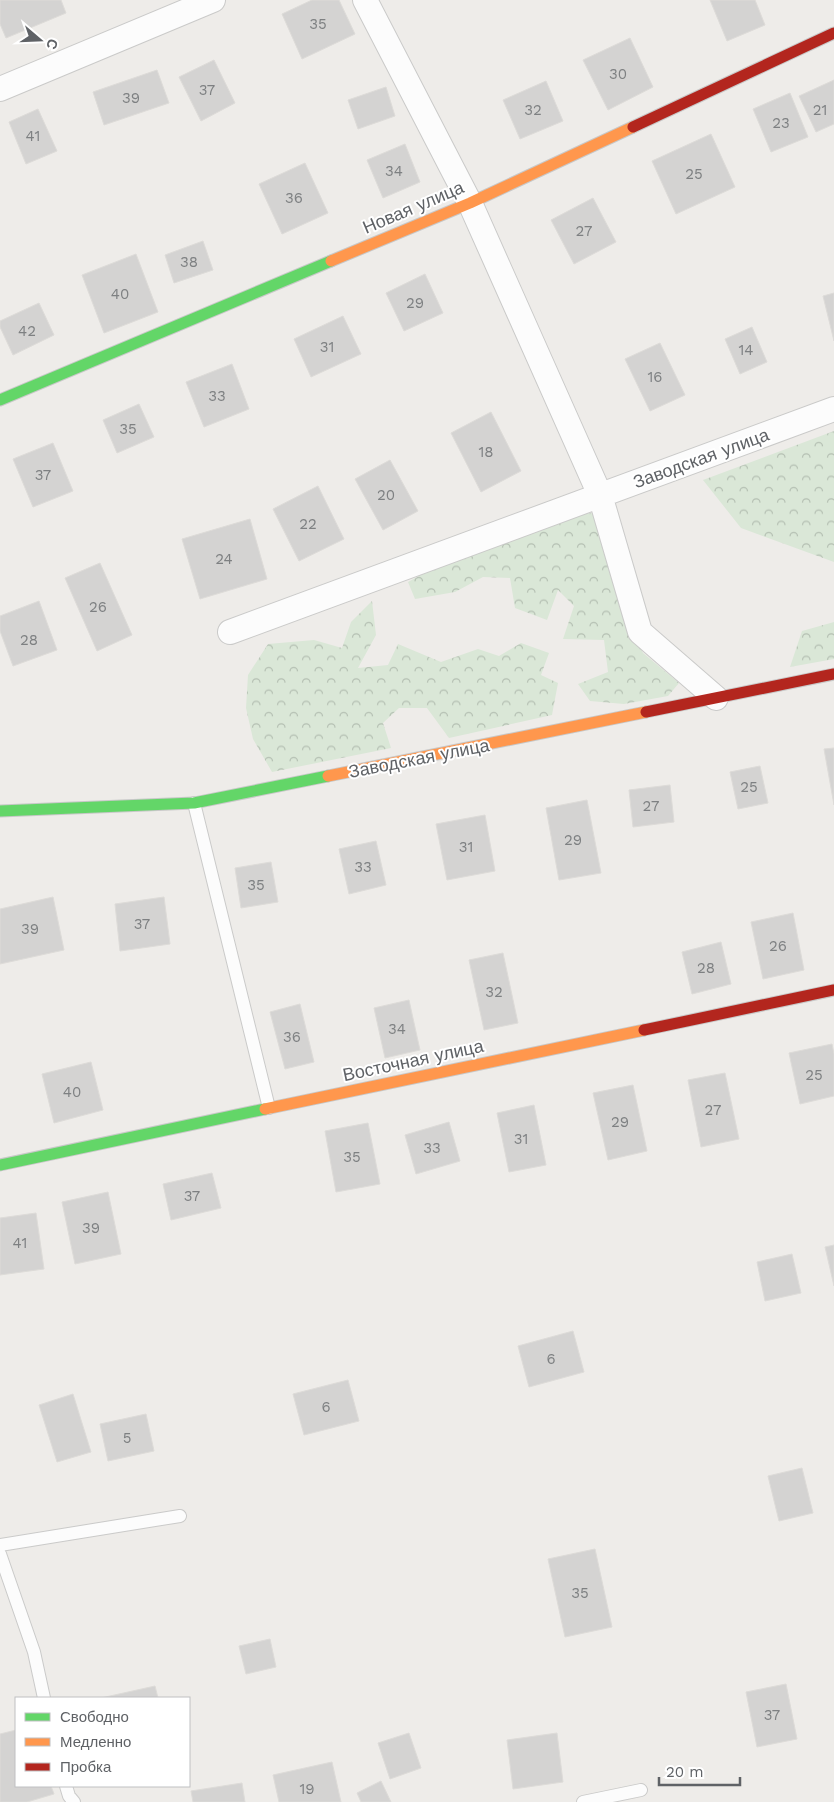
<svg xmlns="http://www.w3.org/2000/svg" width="834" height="1802" font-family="'Work Sans',sans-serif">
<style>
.forest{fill:url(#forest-crowns)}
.building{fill:#d4d3d2;stroke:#dddbd8}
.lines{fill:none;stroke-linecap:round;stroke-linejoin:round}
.lane-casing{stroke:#cacac9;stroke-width:14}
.street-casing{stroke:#cacac9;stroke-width:26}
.fast-casing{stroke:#c8c8c8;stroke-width:13}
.slow-casing{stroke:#c8c8c8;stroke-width:13}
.jam-casing{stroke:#c8c8c8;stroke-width:13}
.lane{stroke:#fcfcfc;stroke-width:12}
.street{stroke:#fcfcfc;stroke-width:24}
.fast{stroke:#63d668;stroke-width:11}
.slow{stroke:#ff974d;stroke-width:11}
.jam{stroke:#b3261e;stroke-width:11}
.labels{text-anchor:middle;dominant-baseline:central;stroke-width:4;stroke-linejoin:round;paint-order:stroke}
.number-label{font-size:15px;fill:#7e8082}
.street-label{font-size:18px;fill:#5f6266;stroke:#fff}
</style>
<defs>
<pattern id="forest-crowns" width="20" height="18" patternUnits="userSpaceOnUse" patternTransform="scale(1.25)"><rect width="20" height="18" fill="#dae7d7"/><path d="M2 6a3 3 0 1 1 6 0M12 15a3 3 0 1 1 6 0" fill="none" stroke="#b4bfb2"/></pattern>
</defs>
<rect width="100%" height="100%" fill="#eeece9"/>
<path class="forest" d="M834,431V562L741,528L703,480Z
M597,513L626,615L643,653L679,683L668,696L624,704L590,701L578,684L608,672L604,640L563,639L574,606L558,590L547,620L515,608L510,578L483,577L455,592L415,599L408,582L435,567L487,528L508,543L532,519L566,514Z
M372,601L376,635L358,668L388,665L398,644L441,662L478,649L499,656L521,643L549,653L541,675L558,683L552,715L449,738L427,708H399L383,723L391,748L272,772L253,739L246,708L248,675L268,644L314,640L342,648L351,622Z
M834,622V659L790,667L802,631Z"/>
<path class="building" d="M0,0H61L66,13L6,38L0,24Z
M312,0H339L355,34L302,59L282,14Z
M710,0H755L765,25L727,41Z
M630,38L653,87L608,110L583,60Z
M214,60L235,103L201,121L179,77Z
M157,70L169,103L104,125L93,92Z
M834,80V124L816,132L799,96Z
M546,81L563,121L520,139L503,100Z
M386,87L395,116L358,129L348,100Z
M790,93L808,137L771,152L753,109Z
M38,109L57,151L26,164L9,122Z
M711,134L735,187L676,214L652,161Z
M405,144L420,182L383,198L367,160Z
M305,163L328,213L282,234L259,184Z
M593,198L616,242L574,264L551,220Z
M203,241L213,270L174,283L165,255Z
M136,254L158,312L104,333L82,275Z
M425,274L443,313L404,331L386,293Z
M834,293V341L823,296Z
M39,303L54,335L13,355L0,327V321Z
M343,316L361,354L311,377L294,339Z
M752,327L767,362L740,374L725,339Z
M660,343L685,395L650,411L625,359Z
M232,364L249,409L204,427L186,382Z
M139,404L154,437L117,453L103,420Z
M491,412L521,471L481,492L451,433Z
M53,443L73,491L33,507L13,459Z
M390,460L418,511L383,530L355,479Z
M318,486L344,539L299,561L273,509Z
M250,519L267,579L200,599L182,539Z
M100,563L132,635L97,651L65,578Z
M39,601L57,650L13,666L0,631V616Z
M834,748V805L824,749Z
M760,766L768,803L738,809L730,772Z
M670,785L674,822L633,827L629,790Z
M587,800L601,873L559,880L546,808Z
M485,815L495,871L447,880L436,824Z
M376,841L386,885L349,894L339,849Z
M271,862L278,902L241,908L235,868Z
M53,897L64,950L0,964V909Z
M164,897L170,944L120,951L115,904Z
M793,913L804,970L763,979L751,922Z
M721,942L731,984L692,994L682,952Z
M503,953L518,1023L484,1030L469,960Z
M409,1000L420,1050L385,1058L374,1008Z
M300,1004L314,1062L285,1069L270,1012Z
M832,1044L834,1054V1096L800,1104L789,1053Z
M91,1062L103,1110L54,1123L42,1074Z
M725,1073L739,1139L701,1147L688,1080Z
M633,1085L647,1151L608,1160L593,1093Z
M534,1105L546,1165L509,1172L497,1113Z
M449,1122L460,1161L416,1174L405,1135Z
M368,1123L380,1184L336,1192L325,1131Z
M212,1173L221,1208L171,1220L163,1184Z
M108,1192L121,1254L75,1264L62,1202Z
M36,1213L44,1269L0,1275V1218Z
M834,1245V1286L825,1247Z
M792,1254L801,1293L765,1301L757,1262Z
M573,1331L584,1372L529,1387L518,1346Z
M348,1380L359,1421L304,1435L293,1394Z
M73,1394L91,1452L57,1462L39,1405Z
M146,1414L154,1451L108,1461L100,1424Z
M802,1468L813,1513L779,1521L768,1476Z
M595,1549L612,1627L565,1637L548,1559Z
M270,1639L276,1667L246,1674L239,1646Z
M786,1684L797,1739L757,1747L746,1692Z
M155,1686L158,1698H101Z
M16,1730V1786H51L54,1794L27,1802H0V1734Z
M409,1733L421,1768L390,1779L378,1743Z
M557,1733L563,1782L513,1789L507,1740Z
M332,1762L341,1802H279L273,1775Z
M381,1781L391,1802H361L357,1793Z
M242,1783L245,1802H193L191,1791Z"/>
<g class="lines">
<g class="lane-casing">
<path id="lane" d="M194,803L269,1108
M0,1545L180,1516
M0,1554L34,1652L44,1698
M66,1786L69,1796L74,1802
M583,1802L641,1790"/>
</g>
<g class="street-casing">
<path id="street" d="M365,0L470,203L600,495L640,632L716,698
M0,89L213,0
M230,632L834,409"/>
</g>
<g class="fast-casing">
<path id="fast" d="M0,400L331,261
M0,811L194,803L328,776
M0,1165L265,1109"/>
</g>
<g class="slow-casing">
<path id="slow" d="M331,261L470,203L633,127
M328,776L646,712
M265,1109L644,1030"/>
</g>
<g class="jam-casing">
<path id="jam" d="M633,127L834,33
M646,712L834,674
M644,1030L834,990"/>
</g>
<use href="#lane" class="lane"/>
<use href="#street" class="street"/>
<use href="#fast" class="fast"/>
<use href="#slow" class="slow"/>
<use href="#jam" class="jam"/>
</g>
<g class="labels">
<g class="number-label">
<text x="318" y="24">35</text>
<text x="618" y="74">30</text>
<text x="207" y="90">37</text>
<text x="131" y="98">39</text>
<text x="533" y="110">32</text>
<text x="820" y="110">21</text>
<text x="781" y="123">23</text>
<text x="33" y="136">41</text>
<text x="394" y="171">34</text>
<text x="694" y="174">25</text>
<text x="294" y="198">36</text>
<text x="584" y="231">27</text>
<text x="189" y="262">38</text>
<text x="120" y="294">40</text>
<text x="415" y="303">29</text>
<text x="27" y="331">42</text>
<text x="327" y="347">31</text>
<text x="746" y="350">14</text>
<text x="655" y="377">16</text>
<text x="217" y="396">33</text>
<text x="128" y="429">35</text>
<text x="486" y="452">18</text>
<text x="43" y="475">37</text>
<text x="386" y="495">20</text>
<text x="308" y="524">22</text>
<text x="224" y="559">24</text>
<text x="98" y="607">26</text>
<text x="29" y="640">28</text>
<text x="749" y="787">25</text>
<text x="651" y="806">27</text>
<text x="573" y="840">29</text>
<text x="466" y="847">31</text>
<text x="363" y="867">33</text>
<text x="256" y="885">35</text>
<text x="142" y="924">37</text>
<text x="30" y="929">39</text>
<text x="778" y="946">26</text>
<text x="706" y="968">28</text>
<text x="494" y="992">32</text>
<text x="397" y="1029">34</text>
<text x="292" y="1037">36</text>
<text x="814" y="1075">25</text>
<text x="72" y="1092">40</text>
<text x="713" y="1110">27</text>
<text x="620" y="1122">29</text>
<text x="521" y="1139">31</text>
<text x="432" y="1148">33</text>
<text x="352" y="1157">35</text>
<text x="192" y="1196">37</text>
<text x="91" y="1228">39</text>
<text x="20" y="1243">41</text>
<text x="551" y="1359">6</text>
<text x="326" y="1407">6</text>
<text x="127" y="1438">5</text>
<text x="580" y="1593">35</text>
<text x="772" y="1715">37</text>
<text x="307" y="1789">19</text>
</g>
<g class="street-label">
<text transform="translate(413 207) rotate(-23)">Новая улица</text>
<text transform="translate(701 458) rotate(-20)">Заводская улица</text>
<text transform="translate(419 758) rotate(-11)">Заводская улица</text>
<text transform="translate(413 1060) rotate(-12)">Восточная улица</text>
</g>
</g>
<rect x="15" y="1697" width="175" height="90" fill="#ffffff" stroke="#bfc0c2"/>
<rect x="25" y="1713" width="25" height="8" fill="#63d668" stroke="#bfc0c2"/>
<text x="60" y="1722" font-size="15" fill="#5f6266">Свободно</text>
<rect x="25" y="1738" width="25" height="8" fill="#ff974d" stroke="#bfc0c2"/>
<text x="60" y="1747" font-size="15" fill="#5f6266">Медленно</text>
<rect x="25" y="1763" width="25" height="8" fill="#b3261e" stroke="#bfc0c2"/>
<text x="60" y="1772" font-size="15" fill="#5f6266">Пробка</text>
<g transform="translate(40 40) rotate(109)" stroke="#ffffff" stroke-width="4" paint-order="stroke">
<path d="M0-4L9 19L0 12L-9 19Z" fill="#5f6266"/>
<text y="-8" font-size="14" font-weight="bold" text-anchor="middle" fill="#5f6266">С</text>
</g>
<path d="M659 1777v8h81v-8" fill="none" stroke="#5f6266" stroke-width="2.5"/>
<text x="666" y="1777" font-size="15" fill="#5f6266" stroke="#ffffff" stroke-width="4" paint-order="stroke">20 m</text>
</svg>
